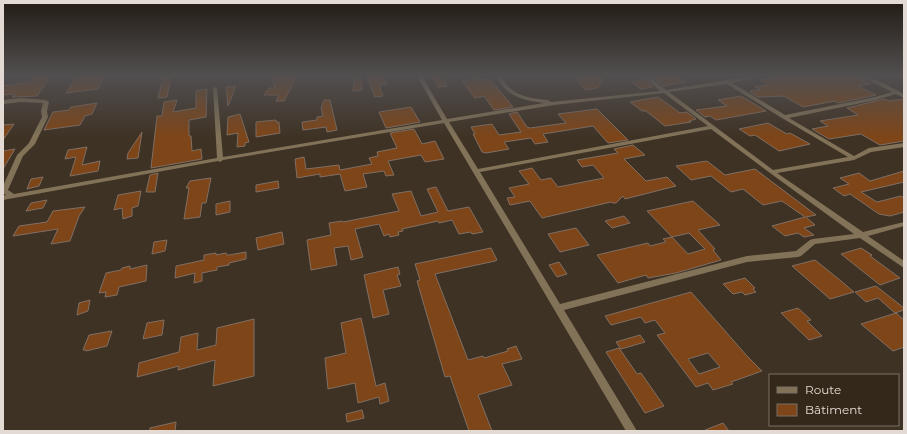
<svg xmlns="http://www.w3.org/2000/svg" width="907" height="434" font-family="Montserrat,sans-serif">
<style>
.building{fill:#7d4518;stroke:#816f63;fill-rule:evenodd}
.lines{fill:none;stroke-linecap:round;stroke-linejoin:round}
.street{fill:#827358;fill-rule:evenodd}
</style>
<rect width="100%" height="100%" fill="#3e3224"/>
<path class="building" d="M33,76H51L37,96L12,97L15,94L3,95V86L29,82Z
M77,76H104L98,89L66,93Z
M271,76H297L284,101H276L279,95H264L269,88H275Z
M375,76L376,78L383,77L387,84L379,85L383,96L375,97L367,77Z
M432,76H442L447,86L438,87Z
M581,76H600L604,80L597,88L586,90L575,79L583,78Z
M662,76H677L686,82L663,86L653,78Z
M792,76H855L870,84L858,86L876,95L838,103L835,101L803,107L784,96L758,97L750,92V91L760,90L755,87L768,85L760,80Z
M171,77L167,97L158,98L163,78Z
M361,78L362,90L353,91L354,79Z
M479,78L480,80L490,79L513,107L494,110L484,96L475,98L462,81Z
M644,79L653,87L641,89L631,82Z
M236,86L228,106L226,87Z
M207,89L206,117L189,120V136H191L192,151L201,149L202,159L151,168L157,116H162L164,102L177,100L173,112L196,108V91Z
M741,96L766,111L716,120L710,116L705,117L696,110L727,106L718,100Z
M658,97L680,113L687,112L696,119L689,121L691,122L665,126L646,111H642L630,102Z
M884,99L889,101L904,99V141L880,145L861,134L829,139L812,129L828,126L820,121L858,115L847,108Z
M324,100H330L337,130L327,132L326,127L303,130L302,122L317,120V117L323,116L321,108Z
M97,103L92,114L85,116L80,125L44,130L53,112L69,110L71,107Z
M411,107L420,122L386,128L379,112Z
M597,109L628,140L608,143L593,126L543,134L548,142L535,144L531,138L504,142L509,149L486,153L482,152L473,134H475L471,127L492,124L499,135L521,132L509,114L517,112L527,127L530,128L566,123L558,114Z
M240,114L249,142L245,143V146L237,147L238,133L227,135L228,117Z
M276,120V122H279L280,133L256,137V122Z
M768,123L787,134L790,133L810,144L779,151L755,135L750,136L739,129Z
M14,124L3,140V125Z
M414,129L422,144L435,141L444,159L425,162L421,155L388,161L394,175L386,176L384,171L363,174L367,187L345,191L340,174L320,177V174L297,178L295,159L304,157L306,169L339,165L340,170L372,164L369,158L378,156L377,152L397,148L390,133Z
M142,132L138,158L127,159L128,153Z
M633,145L645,155L624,159L646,181L667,177L676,186L625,199L623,196L616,203H613L611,202L542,218L530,201L510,205L507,198L515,197L509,188L529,184L519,171L532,168L541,180L551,178L558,187L604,178L593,165L582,167L577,160L618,153L614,149Z
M87,147L82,165L100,161L98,171L70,176L76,157L65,159L68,150Z
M15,149L3,169V151Z
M707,161L725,175L755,169L816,215L806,217L815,225L804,228L814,235L804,237L798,233L785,236L772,226L805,217L782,201L763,205L743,189L731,192L711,176L691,180L676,166Z
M904,171V182L861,192L877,202L901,196L904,198V212L890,216L879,214L850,194L844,196L833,188L849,184L840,178L859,173L870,181Z
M158,173L155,192H146L150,175Z
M43,177L39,186L27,189L31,179Z
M211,178L206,203H202L200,217L184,219L189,188H186L190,181Z
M278,181L279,188L256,192V185Z
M436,187L448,211L469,207L483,232L472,234L471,232L459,234L452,220L439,223L438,221L402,229L403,231L398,232L399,235L390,237L389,234L384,236L379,224L355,229L363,257L351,260L348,246L334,248L337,265L311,270L307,240L331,235L329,223L342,221L343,222L399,211L392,194L411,191L421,216L438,212L427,189Z
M141,191L138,206L132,208V216L123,219L122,208L114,210L118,195Z
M47,200L43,208L26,211L31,203Z
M230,201V212L216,215V204Z
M693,201L720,225L698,230L715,249L713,250L721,260L676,273L648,278L646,275L618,283L597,255L648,243L650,246L666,242L663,239L672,237L647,211ZM689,233L705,249L688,254L672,237Z
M85,207L79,216L70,241L51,244L58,229L13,236L19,226L47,222L53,211Z
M624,216L630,223L612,228L605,221Z
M576,228L589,245L560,252L548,234Z
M282,232L284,244L258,250L256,238Z
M167,240L165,251L152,254L154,242Z
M491,248L497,260L495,261L435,274L468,360L483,356L484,358L508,351L507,349L516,346L522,359L502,364L512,385L478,395L492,431H469L450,376L445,377L417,281L420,280L415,264Z
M861,248L872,255L870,256L900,278L880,285L841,254Z
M246,252V259L229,263V265L217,267V270L202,273V281L194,283L195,273L175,278L176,266L204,260V255L216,253V255L226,253L227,255H229Z
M815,260L841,281L854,292L830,299L792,266Z
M559,262L567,274L557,277L549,265Z
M147,265L146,281L119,287L117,295L105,297L106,292L99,293L106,273L121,270L122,268L130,266V269Z
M398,267L400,274L397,275L401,286L383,290L389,314L373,318L364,275Z
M745,278L755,288L753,289L756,292L745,295L742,292L733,294L723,284Z
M876,286L904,308V310L895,313L878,298L866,302L855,292Z
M691,292L747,356L762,371L731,382L733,384L713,390L708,383L696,387L657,335L665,333L655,320L645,323L641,317L611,325L605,316ZM708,353L720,367L699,374L688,359Z
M90,300L88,311L77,315L79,303Z
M798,308L811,320L807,321L822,336L809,340L781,313Z
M896,313L904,320V347L893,351L861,324Z
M361,318L376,386L385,383L389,401L380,404L379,397L358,403L355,383L328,389L325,358L346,353L341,323Z
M254,319V376L213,386L215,360L178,370L179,366L137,377L139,363L179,352L181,337L198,333L197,350L216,345L217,328Z
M164,320L162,335L143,339L147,323Z
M112,331L107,346L86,351V350H83L89,335Z
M640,335L645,342L621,349L616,342Z
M619,348L637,374L641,373L664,406L645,413L606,352Z
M362,410L364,418L347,422L346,414Z
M176,422L175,431H150V428Z
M723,423L729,431H705V430Z"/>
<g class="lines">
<path class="street" d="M417,76H422L447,119L544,103C523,100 507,97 496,76H501C511,96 528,98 548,100L551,102L660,91L642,76H648L666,90L751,76H763L732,83L785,115L875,97L892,92L860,76C874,76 892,88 904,94V98L896,94L876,100L789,118L854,156L869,148L904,143V147L871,152L854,160L777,173L863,232L904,222V226L868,236L904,261V268L860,238L815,244L801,256L798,257L747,262L564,310L637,431H626L444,123L223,160L220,162L218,161L3,200V196L6,195L3,193V186L17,155L29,143L42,117L41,111L43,103L21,102L3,104V100L21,98L46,100L49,102L47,111L48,117L35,144L23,156L8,190L14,194L217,158L213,88L215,87L217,88L223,157L442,120ZM727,84L782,118L848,157L773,170L669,92ZM664,93L708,126L478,169L449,122L554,105ZM711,129L770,173L854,234L813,239L810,240L796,251L747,256L560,304L480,172Z"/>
</g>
<linearGradient id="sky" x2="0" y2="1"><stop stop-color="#221c14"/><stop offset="0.55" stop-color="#524f50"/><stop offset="1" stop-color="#524f50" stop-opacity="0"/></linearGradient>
<rect width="907" height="137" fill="url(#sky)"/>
<rect width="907" height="434" fill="none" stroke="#e3dbd3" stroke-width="8"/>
<rect x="769" y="374" width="130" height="52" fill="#33281a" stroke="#797064"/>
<rect x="777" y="387" width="20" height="6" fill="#827358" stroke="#797064"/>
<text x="805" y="394" font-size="12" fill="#e3dbd3">Route</text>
<rect x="777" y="404" width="20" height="12" fill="#7d4518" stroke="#797064"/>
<text x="805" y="414" font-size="12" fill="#e3dbd3">Bâtiment</text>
</svg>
